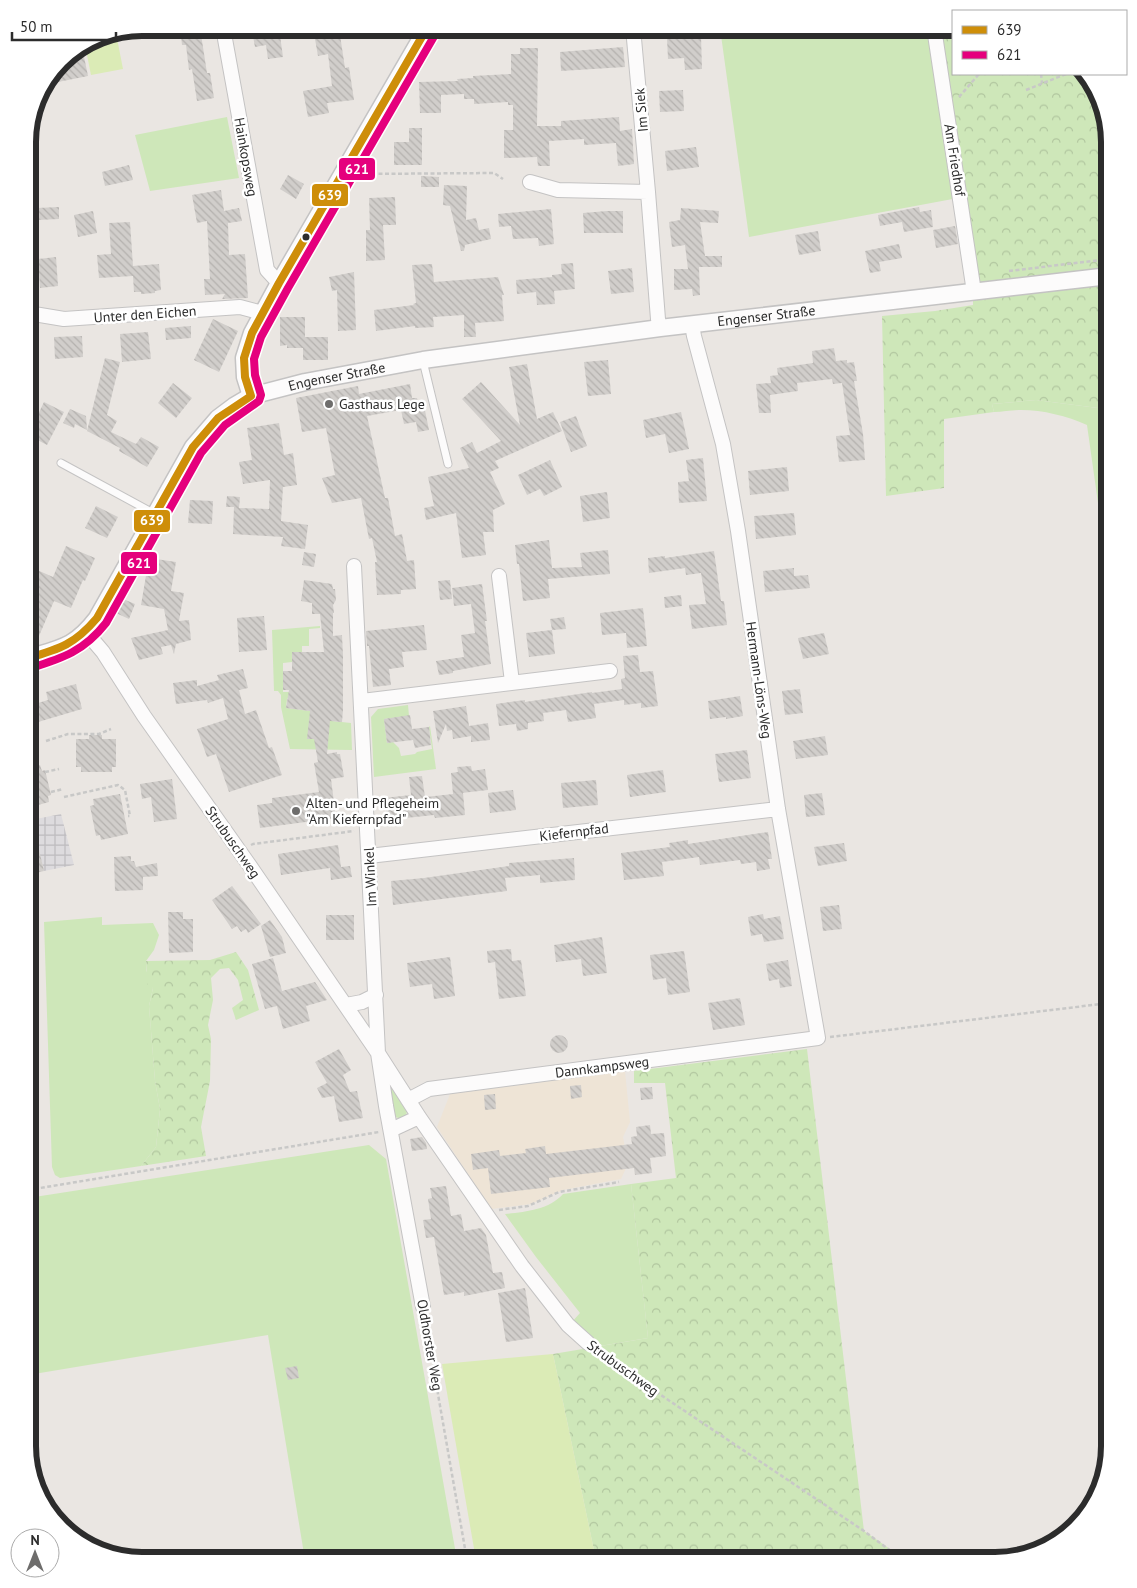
<svg xmlns="http://www.w3.org/2000/svg" width="1137" height="1588" font-family="'PT Sans',sans-serif">
<style>
.industrial{fill:url(#industrial-grid)}
.education{fill:#eee4d6}
.grass{fill:#cee7b9}
.forest{fill:url(#forest-crowns)}
.pitch{fill:#dbebb6}
.building{fill:url(#building-back-hatch)}
.lines{fill:none;stroke-linecap:round;stroke-linejoin:round}
.service-casing{stroke:#c4c3c3;stroke-width:9}
.minor-casing{stroke:#c4c3c3;stroke-width:16}
.tertiary-casing{stroke:#c4c3c3;stroke-width:19}
.path{stroke:#c8c8c7;stroke-width:2.5;stroke-dasharray:4 2.5;stroke-linecap:butt}
.service{stroke:#fcfbfb;stroke-width:7}
.minor{stroke:#fcfbfb;stroke-width:14}
.tertiary{stroke:#fcfbfb;stroke-width:16}
.bus-1-casing{stroke:#fff;stroke-width:11}
.bus-2-casing{stroke:#fff;stroke-width:11}
.bus-1{stroke:#ce8e09;stroke-width:8}
.bus-2{stroke:#e5007d;stroke-width:8}
.bus-dot{fill:#2c2c2c;stroke:#fff;stroke-width:2}
.poi-dot{fill:#6e6d6c;stroke:#fff;stroke-width:2}
.labels{text-anchor:middle;dominant-baseline:central;stroke-width:5;stroke-linejoin:round;paint-order:stroke}
.street-label{font-size:14px;fill:#2c2c2c;stroke:#fff}
.poi-label{font-size:14px;fill:#2c2c2c;stroke:#fff;text-anchor:start}
.rim{fill:none;stroke:#2c2c2c;stroke-width:6}
.line-badge{stroke:#fff;stroke-width:2}
.badge-label{font-size:14px;text-anchor:middle;font-weight:bold;fill:#fff}
</style>
<defs>
<pattern id="industrial-grid" width="8" height="8" patternUnits="userSpaceOnUse" patternTransform="scale(1.25)"><rect width="8" height="8" fill="#dddbde"/><path d="M0 4h8M4 0v8" fill="none" stroke="#bebcbf"/></pattern>
<pattern id="forest-crowns" width="20" height="18" patternUnits="userSpaceOnUse" patternTransform="scale(1.25)"><rect width="20" height="18" fill="#cee7b9"/><path d="M2 6a3 3 0 1 1 6 0M12 15a3 3 0 1 1 6 0" fill="none" stroke="#b1c69f"/></pattern>
<pattern id="building-back-hatch" width="6" height="6" patternUnits="userSpaceOnUse" patternTransform="scale(1.25)"><rect width="6" height="6" fill="#d1cecb"/><path d="M-1 5l2 2M0 0l6 6M5-1l2 2" fill="none" stroke="#b4b1ae"/></pattern>
</defs>
<rect width="100%" height="100%" fill="#eae6e2"/>
<path class="industrial" d="M61,814L74,865L44,871L31,820Z"/>
<path class="education" d="M625,1071L630,1122L623,1137L628,1164L621,1179L563,1190L531,1204L491,1209L437,1127L450,1094Z"/>
<path class="grass" d="M720,28H929L958,198L749,237Z
M227,117L239,178L150,191L135,135Z
M1036,400L1098,408L1109,453V581L1087,425C1067,416 1043,410 1021,410C1012,410 1003,412 994,412L992,404Z
M320,626V628L309,629V646H302V652L292,662L283,663V692H292L287,699L286,708L333,714L332,721L351,723L352,750L290,749L281,707V695L278,691H274L272,630Z
M408,705L409,716L384,719L387,743L393,742L399,748L401,756L415,754L417,752L432,749L429,727L430,726L436,769L374,777L371,717L378,709Z
M102,917V925L153,923L159,935L154,950L146,961V970L153,988L149,1006L155,1081L160,1109L156,1147L141,1166L60,1178L55,1175L52,1167L44,922Z
M390,1086L407,1111L406,1116L400,1119L394,1116Z
M369,1145L386,1159L457,1560H305L268,1335L28,1375V1198Z
M631,1184L648,1338L600,1346L571,1323L580,1313L536,1257L505,1214C524,1212 549,1210 563,1194Z"/>
<path class="forest" d="M934,28H953V74H1083L1094,85L1109,143V453L1098,408L1036,400L992,404L994,412L944,419V488L886,496L882,316L935,311L973,305V279Z
M236,952L248,970L259,1010L236,1020L232,1008L243,1000L238,980L229,968L220,969L211,978L213,1000L208,1025L211,1039L210,1081L201,1127L206,1156L141,1166L156,1147L160,1109L155,1081L149,1006L153,988L147,984L146,961L210,960Z
M807,1049L864,1531L906,1560H596L553,1354L648,1338L631,1184L676,1178L665,1083H634V1071Z"/>
<path class="pitch" d="M116,33L123,69L91,75L85,45L99,36Z
M28,975L33,990L37,1176L28,1177Z
M553,1354L596,1560H476L442,1364Z"/>
<path class="building" d="M180,28H200L207,73H210L214,98L197,101L192,69L189,70L186,45H182Z
M272,28H279L283,57L268,59L266,45L255,47L252,31Z
M340,35L345,68L349,67L354,100L327,103L329,113L308,117L303,91L332,86L328,54L318,56L315,39Z
M701,36L702,69L685,70L684,58L668,59L667,38Z
M82,47L88,76L53,83L51,76L67,56Z
M623,47L625,67L561,71L560,52Z
M520,48H538L537,126H561V121L619,117L620,131L632,129L634,164L618,166L616,143L584,145V139L549,141L550,166H538L537,157L504,158V130H513V105H508V102L474,104V99H464V94L441,95V113H420L419,82L458,81L457,79L473,78V76L511,74V54H520Z
M683,90L684,111L660,112L659,91Z
M409,128H422V165H394V142H409Z
M696,147L699,167L667,171L665,151Z
M129,165L133,180L105,186L102,172Z
M288,175L304,184L296,199L280,189Z
M421,176L439,177V187H421Z
M444,185L467,186L466,220L476,218L479,230L489,228L491,239L465,245L464,251H461L450,206L443,205Z
M221,190L224,211L239,208L242,221L228,223L229,255L245,254L248,298L222,299L225,294L205,295L204,279H210L207,221L197,223L192,195Z
M395,197L396,225H383L385,260L366,261V230H370L369,198Z
M59,207V219L38,220L37,208Z
M919,207L920,212L931,210L933,227L904,232L902,222L880,226L878,215Z
M681,208L719,211L718,223L700,222L705,256H722V267H699L700,295L693,296L692,289L674,290V269H688L685,245L672,247L669,222L680,220Z
M551,209L554,244L539,246L538,238L513,239L511,226L499,227L498,214Z
M93,211L97,233L78,237L74,215Z
M607,211H623V233H584L583,213Z
M130,222L133,266L159,264L161,290L155,291V293L141,294V292H134L133,276L99,278L97,255L111,254L109,223Z
M955,226L958,244L936,248L933,230Z
M818,231L821,251L799,255L795,235Z
M899,244L902,258L879,262L881,271L870,273L865,251Z
M56,257L58,286L40,288L38,259Z
M573,263L575,289L554,291L555,304L537,305L536,292L517,294L516,280L552,277V275L562,274L561,264Z
M432,264L434,282L498,277L504,295H502L504,321L475,323L476,337H464V315L433,317L434,327L415,328V326L376,331L374,310L414,305L413,304L416,303L412,265Z
M632,268L634,292L611,294L608,271Z
M354,272L356,330L338,331L337,290L332,291L329,277Z
M280,317H305V337H328V360H303V348H287V345L280,346Z
M213,319L238,331L219,372L194,360Z
M191,326V338L166,340L165,328Z
M148,332L151,359L122,362L120,334Z
M82,336L83,357L55,359L54,337Z
M834,348L836,361L847,360V363L854,362L857,381H854L863,434L865,460L839,462L836,436L850,435L842,383L833,384L832,379L797,383L798,391L770,395L771,413H759L756,384L771,383L770,376L778,375L777,368L813,363L812,351Z
M105,358L120,362L107,415L117,421L111,432L136,444L141,437L159,447L147,467L119,451L120,448L87,431Z
M608,360L611,394L588,396L584,362Z
M527,364L537,419L553,412L562,431L495,461L499,468L490,472L505,504L493,510L494,532H483L486,555L462,558L456,513L426,520L424,508L434,506L428,477L469,468L460,448L472,442L477,453L501,441L462,399L481,382L520,425L509,367Z
M173,383L192,398L176,418L158,403Z
M410,384L412,398H417L418,402L423,401L429,430L418,432L416,422L404,424L401,410L367,416L385,498H388L395,536L402,534L407,561L414,560L416,589L401,590V594L377,595L375,562H377L372,538L369,539L361,498L332,503L322,478L335,475L326,428L302,432L296,398L358,386L359,394Z
M44,402L64,412L47,445L28,435Z
M70,409L86,416L87,430L75,424L74,428L63,423Z
M681,412L689,449L669,453L665,434L646,438L643,420Z
M576,416L587,446L571,452L560,422Z
M279,423L284,455L293,453L297,485L283,487L281,521L308,525L305,549L281,546L283,537L233,534L234,507H226L227,496L240,497L239,508L269,509L270,480L243,484L239,462L252,460L247,428Z
M703,458L707,501L679,503L678,482L689,481L686,460Z
M550,460L562,487L544,496L540,489L527,495L518,475Z
M787,467L789,491L750,495L748,471Z
M607,492L610,518L583,522L580,496Z
M190,500L213,501L212,524L188,523Z
M96,506L118,517L107,538L85,528Z
M794,513L796,535L756,539L754,516Z
M549,540L552,568L582,567L580,553L608,550L610,574L548,579L550,598L523,601L519,564H517L515,545Z
M66,546L95,558L85,581L83,580L71,608L54,601L36,643L28,639V566L53,577Z
M714,551L721,601H724L727,625L692,629L689,605L706,604L701,573L686,575L685,568L649,573L648,558L665,556V558Z
M304,552L316,554L314,567L302,565Z
M149,558L176,562L171,591L184,593L179,621L189,620L191,640L176,644L174,654L171,645L161,647L163,654L139,660L131,638L168,630L164,609L141,605Z
M794,568V576L808,575L810,588L765,592L763,571Z
M304,580L332,584L333,589H335L336,600L333,605L334,613H333V636L342,635L343,655V710L342,722L330,721L327,754L337,752V754H340L344,777L331,779L336,818L260,828L257,805L272,803V798L319,792L314,763L318,762L314,739H307L310,711L286,708L289,690H283V671H292V652H324L320,614H312V603L301,601Z
M450,580L452,599L440,600L438,581Z
M482,584L487,621H485L491,664L453,671V673L439,675L436,661L464,657L461,635L475,633L471,604L454,606L452,588Z
M681,595L682,606L665,608L664,597Z
M123,599L135,604L129,619L116,613Z
M643,608L647,646L627,648L626,633L602,635L600,613Z
M264,616L267,650L239,652L237,618Z
M564,617L566,629L552,630L550,619Z
M424,625L427,650L402,652L404,667L389,669L391,685L373,687L369,646H367L366,631Z
M552,630L555,654L529,657L526,633Z
M824,633L829,654L803,659L798,638Z
M638,655L640,672L653,671L658,706L641,708V703L624,705V700L594,704L596,718L568,722L566,710L543,713L544,721L528,723V729L517,731L516,724L499,726L496,704L525,700V702L592,692V693L622,689L621,679L625,678L623,656Z
M243,669L248,688L239,690L245,714L256,710L269,748L272,747L282,775L229,792L216,754L207,757L197,729L228,719L223,698L208,703L207,700L176,704L173,683L197,680V686L219,680L217,675Z
M76,684L82,709L28,725V706L48,700L46,692Z
M800,689L803,713L785,715L782,691Z
M740,696L743,716L726,719V717L710,719L708,701Z
M466,706L469,726L488,723L490,740L471,742V736L453,739L452,730L447,731L446,724L438,743L433,711Z
M410,715L412,729L429,727L431,745L415,748L413,740L387,743L384,719Z
M89,735H102V739H116V767H112V772H81V767H76V739H89Z
M825,736L828,755L796,759L793,741Z
M747,750L751,778L719,782L715,754Z
M40,765L42,771L45,770L51,795L48,796L49,802L31,807L28,794V768Z
M471,766L472,771L485,769L488,790L453,794L451,773L458,772L457,767Z
M663,770L666,792L630,797L627,775Z
M422,776L425,797L463,793L465,815L435,818L434,815L387,820L384,798L411,795L409,777Z
M172,779L177,819L154,822L151,797L142,799L140,784Z
M596,780L598,805L563,808L561,783Z
M513,790L516,810L490,813L488,793Z
M822,793L825,815L806,817L804,795Z
M120,794L128,834L101,840L100,835L96,836L90,806L94,805L93,799Z
M32,820L44,871L28,875V821Z
M768,832L772,859H768L770,869L757,871L756,862L741,864L740,860L700,865L699,857L662,862L664,876L624,880L621,853L670,847L669,843L688,840V844Z
M844,843L847,861L818,866L814,847Z
M338,845L341,867L350,866L352,877L331,880L330,868L281,875L278,854Z
M131,856V861H134L136,867L157,863L158,876L143,877V890L115,891L114,857Z
M574,858L575,880L540,883V875L505,878L507,891L393,905L391,881L424,878L509,866V863Z
M232,886L261,924L248,933L246,929L241,932L237,926L232,929L212,900Z
M839,905L842,929L823,931L820,907Z
M168,912H183V919H193V952L169,953Z
M763,914L764,919L780,916L784,939L764,942L762,934L751,936L748,917Z
M326,915H354V940H326Z
M270,920L282,937L286,953L270,957L261,926Z
M602,937L607,973L583,976L581,959L556,962L554,945Z
M511,949L512,961L521,960L526,996L499,999L495,962L488,963L487,951Z
M684,951L690,992L668,995L666,978L653,980L650,955Z
M450,957L455,996L434,999L432,984L410,987L407,963Z
M273,958L282,991L315,982L327,1000L306,1006L310,1021L283,1029L277,1006L265,1009L252,964Z
M788,960L792,986L780,988L779,979L769,981L766,964Z
M740,998L745,1025L713,1030L708,1003Z
M550 1044a9 9 0 1 1 18 0a9 9 0 1 1-18 0Z
M339,1049L351,1070L343,1075L350,1092L357,1091L363,1118L339,1122L334,1096L322,1098L317,1088L327,1083L315,1062Z
M581,1085L582,1097L571,1099L570,1086Z
M652,1087L653,1099L641,1100L640,1088Z
M495,1094L496,1109L485,1110L484,1095Z
M650,1125L651,1134L664,1133L666,1156L650,1158L652,1173L635,1175L634,1168L549,1178L550,1187L491,1194L488,1168L473,1170L471,1154L499,1150L500,1156L526,1153L525,1149L545,1146L546,1154L632,1144L631,1137L637,1136L636,1127Z
M422,1137L426,1143L427,1149L412,1151L410,1139Z
M446,1186L451,1216L461,1214L464,1231L481,1228L486,1235L493,1273L502,1272L505,1288L464,1296V1292L444,1295L434,1237L426,1238L423,1220L431,1219L428,1199L432,1198L430,1188Z
M525,1288L533,1338L506,1342L498,1293Z
M297,1366L299,1378L288,1380L285,1368Z"/>
<g class="lines">
<g class="service-casing">
<path id="service" d="M423,361L448,464
M61,463L155,514"/>
</g>
<g class="minor-casing">
<path id="minor" d="M223,28L267,270L279,283
M633,28L648,192
M934,28L974,292
M530,182L558,190L648,192L658,319L660,328
M28,313L64,319L240,307L263,313
M354,566L378,1053L419,1117L522,1266L568,1325L588,1343
M499,576L512,682
M86,632L103,652L144,716L250,866L378,1053L386,1106L423,1307
M362,701L610,671
M369,856L778,809
M346,1005L362,1002L376,995
M408,1100L429,1089L818,1038L778,809L738,531L723,444L694,336L692,325
M391,1130L419,1117"/>
</g>
<g class="tertiary-casing">
<g id="tertiary">
<path d="M251,396L245,377L244,358L252,333L279,283L427,28"/>
<path id="s1" d="M28,658C61,648 75,647 97,618L193,447L218,418L234,406L251,396L305,382L423,360L660,328L1109,276"/>
</g>
</g>
<path class="path" d="M1041,74L1042,83
M1026,90L1066,74
M959,97L979,74
M359,174L494,173L503,179
M1009,271L1109,259
M46,741L68,734H99L111,729
M45,772L59,769
M51,792L63,789
M64,797L118,785L125,790L130,816H128
M251,845L253,844L354,831
M830,1037L1109,1003
M28,1190L379,1132
M499,1210L528,1206L559,1192L619,1182
M425,1320L467,1560
M598,1350L619,1367L864,1531L903,1560"/>
<use href="#service" class="service"/>
<use href="#minor" class="minor"/>
<use href="#tertiary" class="tertiary"/>
<g class="bus-1-casing">
<path id="bus-1" d="M28,658C60,649 75,644 97,618L193,447L218,418L251,396L245,377L244,358L252,333L279,283L427,28"/>
</g>
<g class="bus-2-casing">
<path id="bus-2" d="M31,668C63,658 84,651 106,623L201,453L225,425L259,401L261,395L255,375L254,359L261,337L288,288L436,33"/>
</g>
<use href="#bus-1" class="bus-1"/>
<use href="#bus-2" class="bus-2"/>
</g>
<circle class="bus-dot" cx="306" cy="237" r="4.5"/>
<g class="poi-dot">
<circle cx="329" cy="404" r="5"/>
<circle cx="296" cy="811" r="5"/>
</g>
<g class="labels">
<g class="street-label">
<text transform="translate(641 110) rotate(-95)">Im Siek</text>
<text transform="translate(246 157) rotate(80)">Hainkopsweg</text>
<text transform="translate(955 160) rotate(81)">Am Friedhof</text>
<text transform="translate(145 314) rotate(-4)">Unter den Eichen</text>
<text stroke="none"><textPath href="#s1" startOffset="878">Engenser Straße</textPath></text>
<text stroke="none"><textPath href="#s1" startOffset="444">Engenser Straße</textPath></text>
<text transform="translate(759 680) rotate(82)">Hermann-Löns-Weg</text>
<text transform="translate(574 832) rotate(-7)">Kiefernpfad</text>
<text transform="translate(233 842) rotate(55)">Strubuschweg</text>
<text transform="translate(370 877) rotate(-93)">Im Winkel</text>
<text transform="translate(602 1067) rotate(-7)">Dannkampsweg</text>
<text transform="translate(430 1345) rotate(80)">Oldhorster Weg</text>
<text transform="translate(623 1368) rotate(36)">Strubuschweg</text>
</g>
<g class="poi-label">
<text x="339" y="404">Gasthaus Lege</text>
<text x="306" y="803">Alten- und Pflegeheim<tspan x="306" dy="16">"Am Kiefernpfad"</tspan></text>
</g>
</g>
<path d="M0 0H1137V1588H0ZM142 36H995A106 106 0 0 1 1101 142V1446A106 106 0 0 1 995 1552H142A106 106 0 0 1 36 1446V142A106 106 0 0 1 142 36Z" fill="#fff" fill-rule="evenodd"/>
<path class="rim" d="M142 36H995A106 106 0 0 1 1101 142V1446A106 106 0 0 1 995 1552H142A106 106 0 0 1 36 1446V142A106 106 0 0 1 142 36Z"/>
<g class="line-badge">
<rect x="338" y="157" width="38" height="24" rx="5" fill="#e5007d"/>
<rect x="311" y="183" width="38" height="24" rx="5" fill="#ce8e09"/>
<rect x="133" y="509" width="38" height="24" rx="5" fill="#ce8e09"/>
<rect x="120" y="551" width="38" height="24" rx="5" fill="#e5007d"/>
</g>
<g class="badge-label">
<text x="357" y="174">621</text>
<text x="330" y="200">639</text>
<text x="152" y="525">639</text>
<text x="139" y="568">621</text>
</g>
<rect x="952" y="10" width="175" height="65" fill="#ffffff" stroke="#ababab"/>
<rect x="962" y="26" width="25" height="8" fill="#ce8e09" stroke="#ababab"/>
<text x="997" y="35" font-size="15" fill="#2c2c2c">639</text>
<rect x="962" y="51" width="25" height="8" fill="#e5007d" stroke="#ababab"/>
<text x="997" y="60" font-size="15" fill="#2c2c2c">621</text>
<g transform="translate(35 1553)"><circle r="24" fill="#ffffff" stroke="#ababab"/>
<path d="M0-4L9 19L0 12L-9 19Z" fill="#6e6d6c"/>
<text y="-8" font-size="14" font-weight="bold" text-anchor="middle" fill="#2c2c2c">N</text>
</g>
<path d="M12 32v8h104v-8" fill="none" stroke="#2c2c2c" stroke-width="2.5"/>
<text x="20" y="32" font-size="15" fill="#2c2c2c" stroke="#ffffff" stroke-width="4" paint-order="stroke">50 m</text>
</svg>
